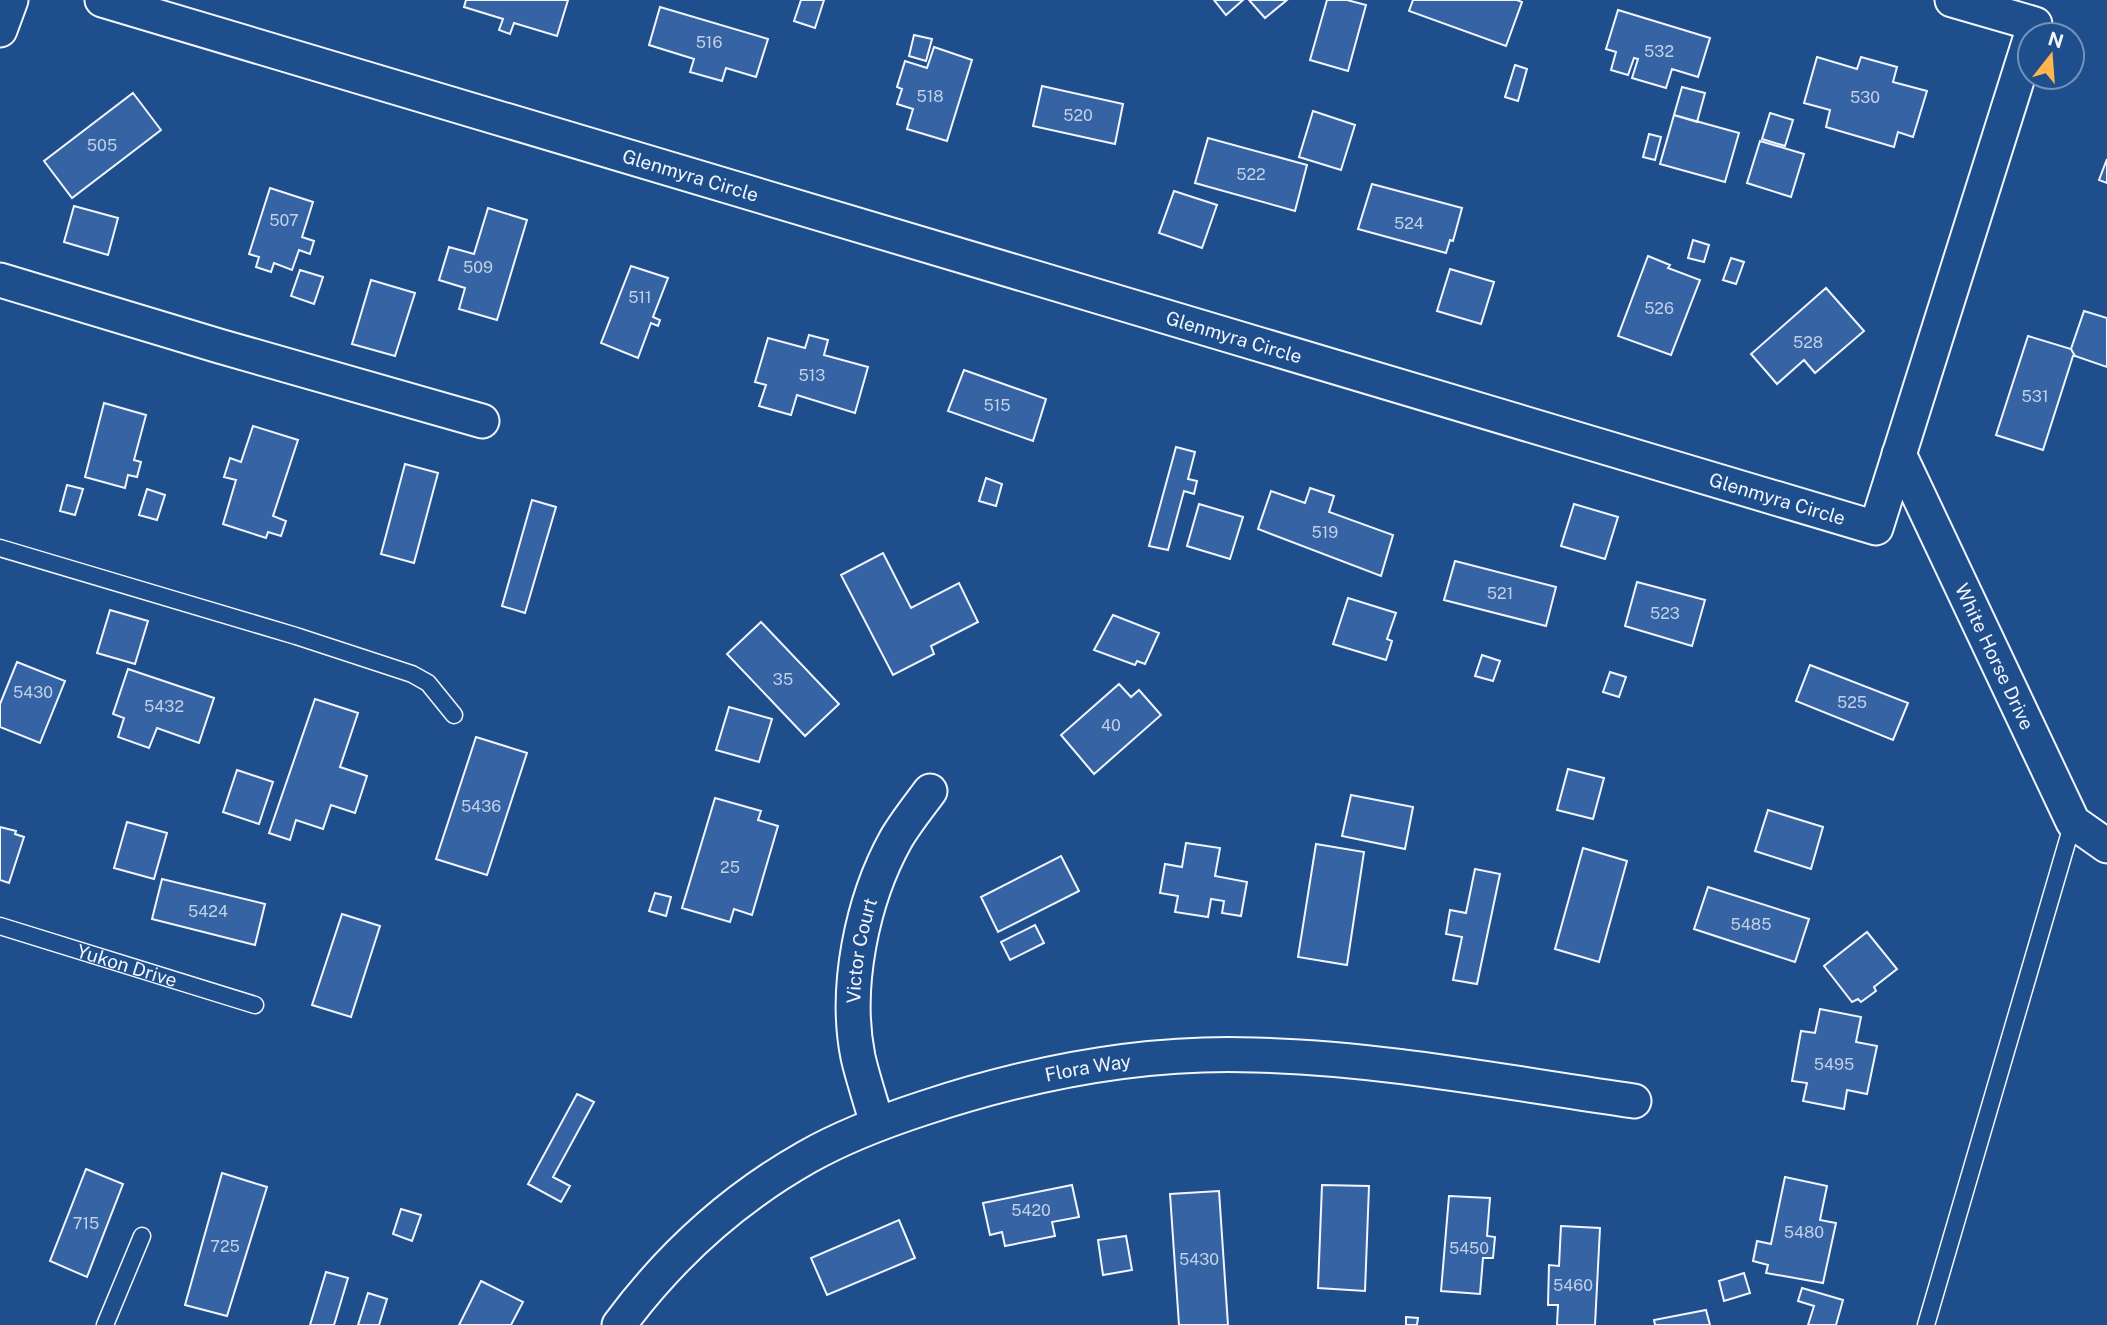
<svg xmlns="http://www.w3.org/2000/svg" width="2107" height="1325" font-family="'Public Sans',sans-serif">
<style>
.building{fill:#3563a3;stroke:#f2f6ff;stroke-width:2}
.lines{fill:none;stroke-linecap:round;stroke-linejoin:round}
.service-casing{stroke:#f2f6ff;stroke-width:19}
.minor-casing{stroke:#f2f6ff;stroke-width:37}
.service{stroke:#1f4e8c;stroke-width:16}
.minor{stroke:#1f4e8c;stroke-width:33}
.labels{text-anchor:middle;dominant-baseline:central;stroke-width:5;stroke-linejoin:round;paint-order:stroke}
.number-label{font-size:16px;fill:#c3d1e8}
.street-label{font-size:19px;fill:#f2f6ff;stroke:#1f4e8c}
</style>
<rect width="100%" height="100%" fill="#1f4e8c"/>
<path class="building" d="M466,0H568L557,36L514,23L510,34L499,30L503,19L464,7Z
M801,0H824L815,28L794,21Z
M1214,0H1243L1226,15Z
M1249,0H1287L1265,18Z
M1327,0H1347L1366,5L1348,71L1310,60Z
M1413,0H1517L1522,2L1506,46L1409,11Z
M660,7L768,39L756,77L726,68L722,81L690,72L694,59L649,45Z
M1618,10L1710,38L1698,77L1672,69L1666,88L1632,78L1638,59L1634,58L1628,75L1611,70L1616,52L1606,49Z
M914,35L932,39L926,61L909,56Z
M934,47L972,60L947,141L907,129L913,109L897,104L902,89L897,87L905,61L927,68Z
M1817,57L1857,69L1861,57L1897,67L1893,82L1927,91L1913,137L1898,132L1894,147L1826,127L1830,110L1804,103Z
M1515,65L1527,69L1518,101L1505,97Z
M1042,86L1123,104L1115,144L1033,126Z
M1682,87L1705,93L1697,122L1674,115Z
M133,93L161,130L72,198L44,161Z
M1313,111L1355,125L1341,170L1299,157Z
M1770,113L1793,120L1785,146L1762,139Z
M1674,115L1739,133L1725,182L1660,164Z
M1649,134L1661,137L1655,160L1643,157Z
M1208,138L1307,165L1295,211L1195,183Z
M1760,141L1804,154L1791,197L1747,183Z
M2107,159V183L2099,180Z
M1372,184L1462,208L1453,241L1450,240L1446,253L1358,229Z
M270,188L313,202L302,237L314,241L310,254L299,250L292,270L274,263L271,272L256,267L259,257L249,254Z
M1174,191L1217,205L1202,248L1159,233Z
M74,206L118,218L108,255L64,242Z
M488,208L527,220L497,320L459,309L465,288L439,280L449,247L474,254Z
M1693,240L1709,245L1704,262L1688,258Z
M1648,256L1670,265L1668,268L1700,280L1671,355L1618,336Z
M1731,258L1744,262L1736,284L1723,280Z
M631,266L668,278L653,317L660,320L658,326L651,323L638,358L601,343Z
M1450,269L1494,282L1481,324L1437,311Z
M300,270L323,277L314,304L291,296Z
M371,280L415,293L395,356L352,344Z
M1826,288L1864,331L1815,373L1804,360L1777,384L1751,354Z
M2084,311L2107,318V367L2075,356L2071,349Z
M809,335L828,340L824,355L868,367L855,413L797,395L791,415L759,406L766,385L755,382L768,338L805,348Z
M2028,336L2071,349L2075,356H2073L2043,450L1996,435Z
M964,370L1046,399L1033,441L948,411Z
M104,403L146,415L134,460L141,462L137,477L128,475L125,488L85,477Z
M253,426L298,440L273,516L286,521L281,536L268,532L266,538L223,524L236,480L224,477L230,458L241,462Z
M1176,447L1195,452L1188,479L1197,481L1194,494L1184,491L1168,550L1149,546Z
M405,464L438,473L414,563L381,554Z
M986,478L1002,484L996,506L979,501Z
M67,485L83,489L75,515L60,511Z
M1310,488L1334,496L1329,512L1393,535L1381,576L1258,529L1271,491L1305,503Z
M147,489L165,495L157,520L139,515Z
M532,500L556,507L525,613L502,606Z
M1199,504L1243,517L1230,559L1187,546Z
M1574,504L1618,517L1605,559L1561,546Z
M883,553L911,608L959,583L978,622L931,646L934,654L893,675L841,575Z
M1455,561L1556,587L1546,626L1444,600Z
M1637,582L1705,600L1692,646L1625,626Z
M1348,598L1396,613L1387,639L1392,641L1386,660L1333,644Z
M110,610L148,621L135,664L97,653Z
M1113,615L1159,633L1145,664L1137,661L1135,665L1094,650Z
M761,622L839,704L805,736L727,654Z
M1482,655L1500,661L1493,681L1475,676Z
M17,662L65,681L40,743L0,727V704Z
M1810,665L1908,703L1893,740L1796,701Z
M128,669L214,698L199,743L157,728L149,748L118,737L124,718L113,714Z
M1610,672L1626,677L1619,697L1603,692Z
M1119,684L1131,697L1139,690L1161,715L1094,774L1061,735Z
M315,699L358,713L340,767L367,776L355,813L331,805L323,829L296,820L290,840L269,833Z
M729,707L772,719L759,762L716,750Z
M476,737L527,753L487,875L436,859Z
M1568,769L1604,778L1593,819L1557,810Z
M237,770L273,782L259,824L223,812Z
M1351,795L1413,807L1405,849L1342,836Z
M715,798L761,811L758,820L778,826L752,915L734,909L730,922L682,908Z
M1768,810L1823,827L1811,869L1755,851Z
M127,822L167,833L154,879L114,868Z
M0,827L16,831L15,834L24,837L9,883L0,880Z
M1186,843L1220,848L1215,876L1247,882L1241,916L1222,913L1224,901L1211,899L1208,917L1175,912L1178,896L1160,893L1165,864L1182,867Z
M1316,844L1364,852L1347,965L1298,957Z
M1583,848L1627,861L1599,962L1555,949Z
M1061,856L1079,891L998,932L981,897Z
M1475,869L1500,874L1477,984L1453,980L1462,937L1446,934L1450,910L1466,913Z
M162,879L265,904L255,945L152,919Z
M1708,887L1809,919L1795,962L1694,929Z
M655,893L671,897L666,916L649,911Z
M342,914L380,926L351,1017L312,1005Z
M1035,925L1044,943L1010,960L1001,942Z
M1867,932L1897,969L1874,987L1876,991L1861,1002L1858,999L1852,1002L1824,966Z
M1820,1009L1861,1017L1856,1042L1877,1046L1867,1094L1847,1090L1844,1109L1803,1101L1807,1083L1792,1081L1801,1031L1815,1033Z
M577,1094L594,1102L553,1177L570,1186L561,1202L528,1184Z
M86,1169L123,1184L87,1277L50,1261Z
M222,1173L267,1187L227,1316L185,1305Z
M1785,1177L1827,1186L1820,1220L1836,1223L1823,1283L1766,1273L1768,1265L1753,1261L1757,1241L1771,1244Z
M1072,1185L1079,1217L1052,1222L1055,1236L1005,1246L1002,1232L990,1235L983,1203Z
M1322,1185L1369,1186L1365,1291L1318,1288Z
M1219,1191L1228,1325H1179L1170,1194Z
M1449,1196L1490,1198L1487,1236L1495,1237L1493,1258H1483L1480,1294L1441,1291Z
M401,1209L421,1215L412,1241L393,1234Z
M899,1220L915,1258L827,1295L811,1258Z
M1561,1226L1600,1228L1595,1325H1557L1558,1305H1548L1549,1265L1559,1266Z
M1126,1236L1132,1270L1103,1275L1098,1240Z
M326,1272L348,1278L334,1325H310Z
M1744,1273L1750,1293L1724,1301L1719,1281Z
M481,1281L523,1302L511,1325H459Z
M1802,1288L1843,1300L1836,1325H1808L1814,1306L1798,1301Z
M368,1293L387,1299L379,1325H358Z
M1706,1310L1710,1325H1655L1654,1320Z
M1406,1317L1418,1318L1417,1325H1406Z"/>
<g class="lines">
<g class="service-casing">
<g id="service">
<path d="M0,548L296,636L412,674L428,683L454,715"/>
<path id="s1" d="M0,926L255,1005"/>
<path d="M105,1325L142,1236"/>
<path d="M1926,1325L2073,822"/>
</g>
</g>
<g class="minor-casing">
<g id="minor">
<path id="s2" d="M102,0L1876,528L2030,39"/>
<path d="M1952,0L2035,24L2031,35"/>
<path d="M0,30L11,0"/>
<path d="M0,280L219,346L482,421"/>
<path id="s3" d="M1899,454L2073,822L2107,846"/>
<path id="s4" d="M877,1124C871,1102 863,1079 858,1057C844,988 862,900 896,839C906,822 919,806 930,791"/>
<path id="s5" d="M619,1325C670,1256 733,1199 807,1157C844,1136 884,1121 924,1108C1030,1073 1143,1051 1255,1055C1382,1058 1508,1083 1634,1101"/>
</g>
</g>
<use href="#service" class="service"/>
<use href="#minor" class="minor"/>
</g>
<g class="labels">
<g class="number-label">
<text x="709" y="42">516</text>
<text x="1659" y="51">532</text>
<text x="930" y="96">518</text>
<text x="1865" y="97">530</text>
<text x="1078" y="115">520</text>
<text x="102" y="145">505</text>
<text x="1251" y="174">522</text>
<text x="284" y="220">507</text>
<text x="1409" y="223">524</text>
<text x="478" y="267">509</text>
<text x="640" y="297">511</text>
<text x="1659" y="308">526</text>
<text x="1808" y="342">528</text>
<text x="812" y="375">513</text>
<text x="2035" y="396">531</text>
<text x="997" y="405">515</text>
<text x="1325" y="532">519</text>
<text x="1500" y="593">521</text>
<text x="1665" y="613">523</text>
<text x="783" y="679">35</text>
<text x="33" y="692">5430</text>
<text x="1852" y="702">525</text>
<text x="164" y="706">5432</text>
<text x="1111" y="725">40</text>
<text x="481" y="806">5436</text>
<text x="730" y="867">25</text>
<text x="208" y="911">5424</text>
<text x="1751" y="924">5485</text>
<text x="1834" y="1064">5495</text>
<text x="1031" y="1210">5420</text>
<text x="86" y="1223">715</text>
<text x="1804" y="1232">5480</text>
<text x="225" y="1246">725</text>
<text x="1469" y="1248">5450</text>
<text x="1199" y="1259">5430</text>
<text x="1573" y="1285">5460</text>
</g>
<g class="street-label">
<text stroke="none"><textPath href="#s2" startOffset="614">Glenmyra Circle</textPath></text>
<text stroke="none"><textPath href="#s2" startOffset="1181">Glenmyra Circle</textPath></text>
<text stroke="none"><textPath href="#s2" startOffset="1748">Glenmyra Circle</textPath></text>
<text stroke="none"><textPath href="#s3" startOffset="224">White Horse Drive</textPath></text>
<text stroke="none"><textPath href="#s4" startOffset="177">Victor Court</textPath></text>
<text stroke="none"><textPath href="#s1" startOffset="133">Yukon Drive</textPath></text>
<text stroke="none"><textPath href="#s5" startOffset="550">Flora Way</textPath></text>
</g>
</g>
<g transform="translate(2051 56) rotate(17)"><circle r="33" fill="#1f4e8c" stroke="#7391ba" stroke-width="2"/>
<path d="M0-5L12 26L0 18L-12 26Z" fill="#ffb74d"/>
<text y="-10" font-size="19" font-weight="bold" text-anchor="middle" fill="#f2f6ff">N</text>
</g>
</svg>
